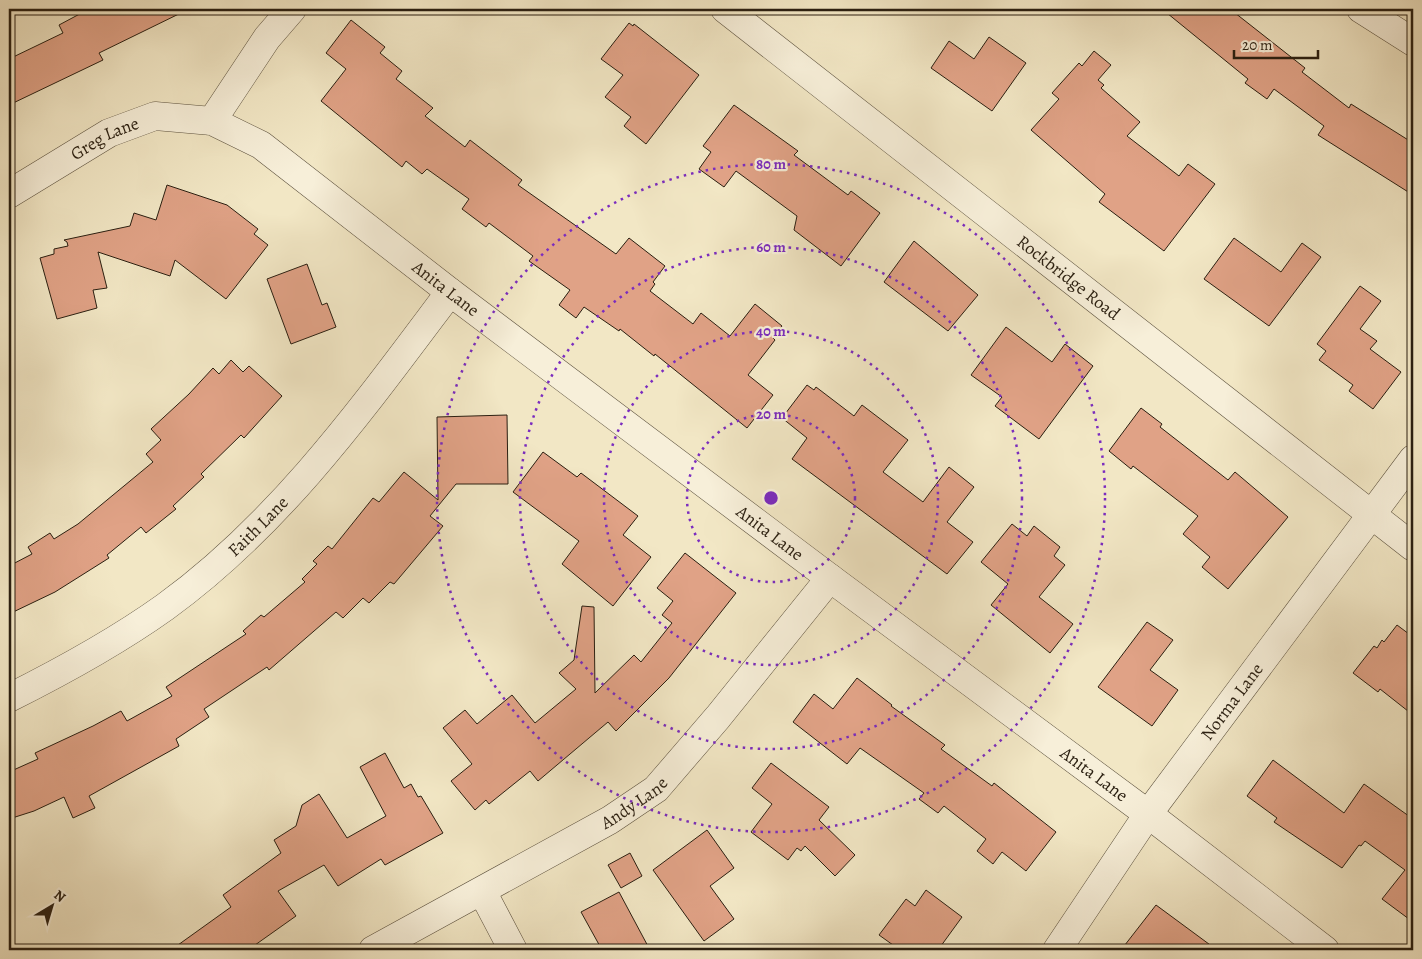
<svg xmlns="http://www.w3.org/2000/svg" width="1422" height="959" font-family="Alegreya,serif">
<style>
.building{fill:#e0a286;stroke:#2a1f11}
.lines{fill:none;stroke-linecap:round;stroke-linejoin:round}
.minor-casing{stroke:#5c513e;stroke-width:29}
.minor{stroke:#f7efd9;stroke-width:28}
.ring{fill:none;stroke:#7b2cbf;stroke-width:2.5;stroke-dasharray:2.5 5}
.labels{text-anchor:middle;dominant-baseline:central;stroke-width:4.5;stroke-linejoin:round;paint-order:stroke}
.street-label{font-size:18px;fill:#2a1f11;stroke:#f7efd9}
.centre{fill:#7b2cbf;stroke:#f7efd9;stroke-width:2.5}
.ring-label{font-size:15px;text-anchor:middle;font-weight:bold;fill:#7b2cbf;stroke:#f7efd9;stroke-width:4.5;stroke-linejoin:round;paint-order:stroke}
</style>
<rect width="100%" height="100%" fill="#f2e7c5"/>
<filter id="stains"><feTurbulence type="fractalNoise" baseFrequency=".004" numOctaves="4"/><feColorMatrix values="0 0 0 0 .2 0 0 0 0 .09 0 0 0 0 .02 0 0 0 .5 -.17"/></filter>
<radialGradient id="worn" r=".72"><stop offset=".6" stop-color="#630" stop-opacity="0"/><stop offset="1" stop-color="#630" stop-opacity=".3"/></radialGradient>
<path class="building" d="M89,9H189L99,53L103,60L9,105V59L63,33L59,25Z
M1162,9H1230L1305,68L1302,72L1349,108L1351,104L1413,143V195L1318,135L1324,126L1274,89L1267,99L1245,83L1248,79Z
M351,20L385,47L380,53L402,71L396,79L433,108L425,116L465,147L470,140L522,180L518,185L616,254L629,238L665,266L653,282L655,284L650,291L693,324L701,313L730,336L755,304L782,326L773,338L775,340L748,375L773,395L747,428L655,354L654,356L620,329L619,331L584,307L576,318L559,305L570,290L529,261L533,256L489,223L486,227L462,209L469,199L427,169L422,174L406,161L402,167L321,101L346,69L326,53Z
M629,23L633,26L634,24L699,75L646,144L624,126L631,117L605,97L623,75L601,59Z
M989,37L1026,63L992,111L931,68L949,41L974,59Z
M1094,51L1111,65L1098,80L1104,85L1101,88L1140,122L1127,136L1179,176L1188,164L1215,184L1164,251L1099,202L1105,194L1031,130L1059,99L1052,93L1079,63L1082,66Z
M734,105L798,151L794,155L848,195L851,191L880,213L841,266L794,230L797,216L736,171L724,187L699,169L711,152L703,146Z
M167,185L227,205L258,229L254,234L268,245L226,299L175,260L170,276L98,252L107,288L93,290L97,308L57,319L40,258L54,254V249L68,246L67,242L64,240L130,226L134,213L156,220Z
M1234,238L1281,272L1302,243L1321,257L1269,326L1204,279Z
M914,241L978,295L948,331L884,282Z
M307,264L322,305L327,303L336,327L291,344L267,279Z
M1360,286L1381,301L1360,329L1377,341L1370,349L1401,372L1373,409L1349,391L1353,385L1319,360L1326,351L1317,344Z
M1006,327L1052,362L1065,344L1093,366L1039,439L995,406L1002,397L971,375Z
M231,360L243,372L249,366L282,396L244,438L241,435L201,474L204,477L173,506L176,509L146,533L141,527L107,555L109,558L55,592L9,614V566L32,554L28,547L50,533L54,539L78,524L153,462L146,454L161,440L151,429L189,394L213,368L219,374Z
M807,385L814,390L816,387L854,416L862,405L908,440L883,472L923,502L949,467L974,487L947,522L973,542L947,574L792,459L807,438L782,418Z
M1141,408L1162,424L1160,427L1228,480L1235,472L1288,517L1228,589L1202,567L1210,557L1183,534L1198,516L1133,466L1131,469L1109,451Z
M507,415L508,484H456L430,516L443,526L394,584L390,582L369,603L363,598L343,618L336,612L269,670L267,667L204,709L209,717L176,739L179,746L89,796L95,808L73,818L64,797L34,811L9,819V772L38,759L35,753L93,726L121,711L127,721L172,696L166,687L246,634L243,631L261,615L264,617L305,582L302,579L317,564L313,561L328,546L332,549L373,498L379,502L404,472L438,500L437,417Z
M543,452L577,477L581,473L638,516L623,535L651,557L613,606L562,564L579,541L513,492Z
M1012,524L1027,536L1034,526L1060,547L1054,556L1065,565L1039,597L1073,624L1050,653L991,605L1008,584L981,562Z
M685,553L736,593L669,678L616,731L608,722L538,781L530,771L489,804L486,800L475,810L451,781L472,764L443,728L465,710L477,724L512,695L535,723L576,689L559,673L574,660L582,606L594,607L595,693L634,655L641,662L672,623L662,615L673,601L657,588Z
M1147,622L1173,640L1150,670L1178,690L1152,726L1098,687Z
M1397,625L1413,637V715L1380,689L1378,692L1353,673L1374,646L1377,648L1382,640L1384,642Z
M857,678L892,705L891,706L945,745L941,749L992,786L994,783L1056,832L1026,871L1002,852L993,864L977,851L986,839L944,806L938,813L919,799L924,793L860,748L847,764L793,722L814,694L833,709Z
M385,753L404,788L411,784L418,797L421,796L443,833L385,865L381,859L338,886L324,865L278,891L296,916L248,950H171L231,907L223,895L281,853L274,840L296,826L302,805L319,794L347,838L386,816L360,767Z
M1273,760L1344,813L1364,784L1413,819V922L1382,899L1405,870L1365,841L1361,846L1359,845L1342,868L1274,822L1277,818L1247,796Z
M771,763L829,807L819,820L855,855L835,876L805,846L801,851L797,848L788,860L751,832L772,804L752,788Z
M707,830L734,868L710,886L734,919L704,941L653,870Z
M630,853L642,876L621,888L608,865Z
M926,890L962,917L938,950H900L879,935L906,899L915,906Z
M619,892L650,950H602L581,912Z
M1156,905L1217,950H1121Z"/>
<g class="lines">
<g class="minor-casing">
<g id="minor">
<path id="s1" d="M725,9L1413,547"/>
<path d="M1361,9L1413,42"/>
<path d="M212,121L267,38L292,9"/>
<path id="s2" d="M9,194L109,133L155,116L212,121L261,145L450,292L830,578L1148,814L1325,950"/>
<path id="s3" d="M9,698C63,671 116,642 165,607C281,523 365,405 450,292"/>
<path d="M482,891L513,950"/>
<path id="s4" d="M373,950L610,820L656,789L718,717L830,578"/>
<path id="s5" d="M1057,950L1148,814L1413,459"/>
</g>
</g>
<use href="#minor" class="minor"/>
</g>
<g class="ring">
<circle cx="771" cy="498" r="84"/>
<circle cx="771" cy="498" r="167"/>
<circle cx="771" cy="498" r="251"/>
<circle cx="771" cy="498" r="334"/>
</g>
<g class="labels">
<g class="street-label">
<text stroke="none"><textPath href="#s2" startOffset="111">Greg Lane</textPath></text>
<text stroke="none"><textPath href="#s1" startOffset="436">Rockbridge Road</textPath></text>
<text stroke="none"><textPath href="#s2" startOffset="512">Anita Lane</textPath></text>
<text stroke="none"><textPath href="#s3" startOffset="304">Faith Lane</textPath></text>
<text stroke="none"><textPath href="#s2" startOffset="918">Anita Lane</textPath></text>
<text stroke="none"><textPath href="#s5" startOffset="304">Norma Lane</textPath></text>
<text stroke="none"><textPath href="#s2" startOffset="1322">Anita Lane</textPath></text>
<text stroke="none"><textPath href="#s4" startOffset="300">Andy Lane</textPath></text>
</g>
</g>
<circle cx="771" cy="498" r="8" class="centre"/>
<g class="ring-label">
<text x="771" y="169">80 m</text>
<text x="771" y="252">60 m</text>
<text x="771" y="336">40 m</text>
<text x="771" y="419">20 m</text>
</g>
<rect width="1422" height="959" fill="none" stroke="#f2e7c5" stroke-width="30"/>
<rect x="10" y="10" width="1402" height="939" fill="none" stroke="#2a1f11" stroke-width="2.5"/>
<rect x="15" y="15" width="1392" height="929" fill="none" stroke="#2a1f11"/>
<g transform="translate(52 906) rotate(38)" stroke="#f7efd9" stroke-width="4" paint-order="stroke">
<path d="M0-4L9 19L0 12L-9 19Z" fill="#2a1f11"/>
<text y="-8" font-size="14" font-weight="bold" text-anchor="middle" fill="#2a1f11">N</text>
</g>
<path d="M1234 50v8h84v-8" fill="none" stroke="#2a1f11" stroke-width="2.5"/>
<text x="1242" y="50" font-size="15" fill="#2a1f11" stroke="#f7efd9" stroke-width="4" paint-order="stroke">20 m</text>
<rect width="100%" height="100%" filter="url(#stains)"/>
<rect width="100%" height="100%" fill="url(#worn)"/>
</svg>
